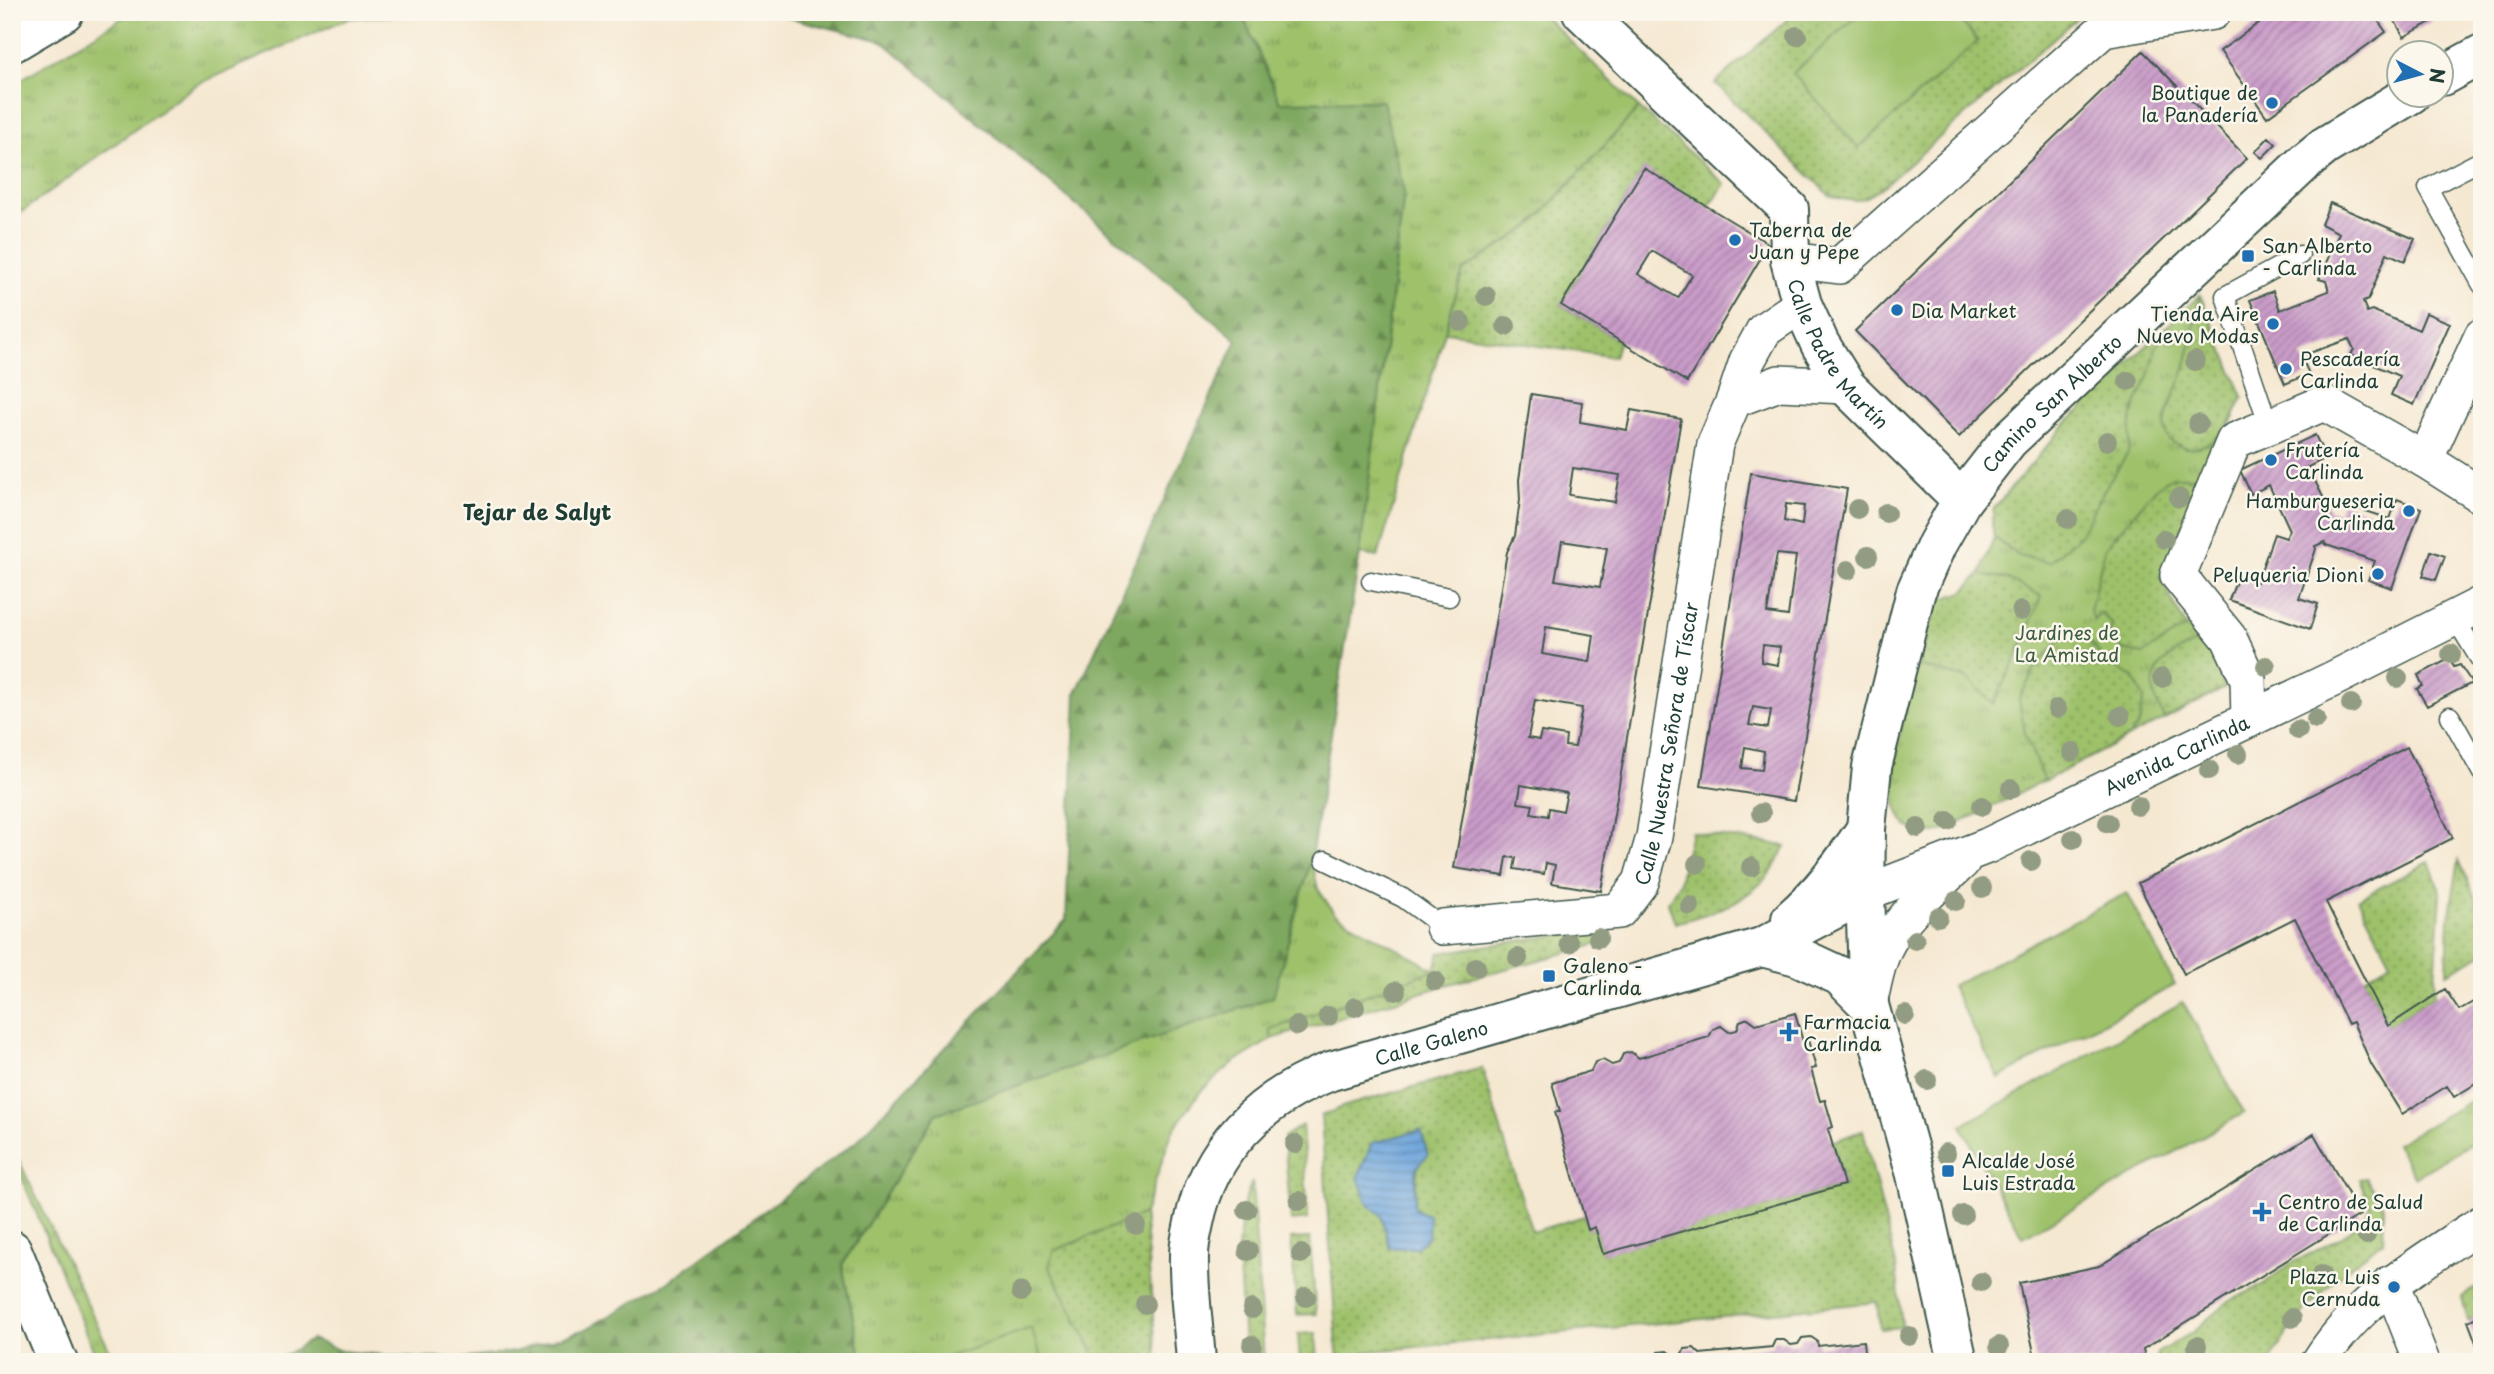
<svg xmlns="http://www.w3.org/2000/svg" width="2494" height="1374" font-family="'Playpen Sans',sans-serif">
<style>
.grass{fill:url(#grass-tufts);stroke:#5e7f50;stroke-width:2}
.forest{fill:url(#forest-firs);stroke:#4e724a;stroke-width:2}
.garden{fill:url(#garden-dots);stroke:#5e7f50;stroke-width:2;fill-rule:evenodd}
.pitch{fill:#9ec16b;stroke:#5e7f50;stroke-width:2}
.water{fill:url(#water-rules);stroke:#467188;stroke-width:2}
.building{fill:url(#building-hatch);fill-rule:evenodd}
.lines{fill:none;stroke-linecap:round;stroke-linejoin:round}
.service-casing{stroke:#3f574c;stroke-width:21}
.minor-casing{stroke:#3f574c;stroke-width:38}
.tertiary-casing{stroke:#3f574c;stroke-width:42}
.service{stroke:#fff;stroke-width:18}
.minor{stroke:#fff;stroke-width:35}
.tertiary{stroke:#fff;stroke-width:38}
.tree{fill:#919c82}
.poi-dot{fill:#1f6fb2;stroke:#fbf7ec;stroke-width:2.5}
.labels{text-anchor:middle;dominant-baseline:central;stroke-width:5;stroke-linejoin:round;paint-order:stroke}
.poi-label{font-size:19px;fill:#1f3d34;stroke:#fbf7ec;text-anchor:start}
.street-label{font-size:19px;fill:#1f3d34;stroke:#fbf7ec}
.park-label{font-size:19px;fill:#3f5e42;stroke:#fbf7ec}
.neighbourhood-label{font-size:21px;font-weight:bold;fill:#1f3d34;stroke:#fbf7ec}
</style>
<defs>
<pattern id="grass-tufts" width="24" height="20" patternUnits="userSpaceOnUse" patternTransform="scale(1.75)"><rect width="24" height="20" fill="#9ec16b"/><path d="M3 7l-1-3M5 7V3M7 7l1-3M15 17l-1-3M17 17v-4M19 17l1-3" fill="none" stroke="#809e59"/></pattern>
<pattern id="forest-firs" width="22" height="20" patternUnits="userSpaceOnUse" patternTransform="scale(1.75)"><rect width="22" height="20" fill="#7ea75f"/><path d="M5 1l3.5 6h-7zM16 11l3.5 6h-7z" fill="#67894f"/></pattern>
<pattern id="garden-dots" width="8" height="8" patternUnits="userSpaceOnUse" patternTransform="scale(1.75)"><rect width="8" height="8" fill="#9ec16b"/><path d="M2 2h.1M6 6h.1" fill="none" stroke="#809e59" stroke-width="1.8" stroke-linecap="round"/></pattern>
<pattern id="water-rules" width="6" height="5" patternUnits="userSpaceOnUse" patternTransform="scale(1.75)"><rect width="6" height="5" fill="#6ea5dc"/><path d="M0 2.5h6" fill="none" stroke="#5a88b3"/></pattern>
<pattern id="building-hatch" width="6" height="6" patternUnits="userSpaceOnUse" patternTransform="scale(1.75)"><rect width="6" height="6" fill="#ca9cc9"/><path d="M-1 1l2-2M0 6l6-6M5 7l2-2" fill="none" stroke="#a380a4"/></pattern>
</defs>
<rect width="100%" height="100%" fill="#fbf7ec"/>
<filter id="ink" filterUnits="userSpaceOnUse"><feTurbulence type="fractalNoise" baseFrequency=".0143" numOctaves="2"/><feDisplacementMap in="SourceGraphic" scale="14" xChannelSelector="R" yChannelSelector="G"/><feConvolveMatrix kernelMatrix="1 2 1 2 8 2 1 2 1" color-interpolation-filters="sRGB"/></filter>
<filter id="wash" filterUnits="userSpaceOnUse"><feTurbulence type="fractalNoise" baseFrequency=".00686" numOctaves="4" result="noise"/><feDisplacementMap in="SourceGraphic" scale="28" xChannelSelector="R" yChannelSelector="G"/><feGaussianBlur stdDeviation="1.57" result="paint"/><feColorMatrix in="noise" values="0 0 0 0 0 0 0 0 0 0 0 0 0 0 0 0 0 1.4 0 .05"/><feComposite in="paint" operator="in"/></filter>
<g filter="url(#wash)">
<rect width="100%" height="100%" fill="#f5e8d1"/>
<path class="grass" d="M132,12H354L349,18L196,85L12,219V85Z
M1241,12H1540L1639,108L1532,225L1463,271L1378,557L1360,554L1404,193L1383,101L1280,102Z
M2200,295L2243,397L2160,577L2186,627L2213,649L2225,688L1974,816C1962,821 1943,834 1930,833C1919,832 1907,829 1902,820C1876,775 1923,649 1938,601L1964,592L1980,574L1994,537L1992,522L1994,508L2065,425Z
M1311,859L1318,889L1335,914L1435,970L1270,1030L1272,1039L1233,1063L1201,1091L1172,1132L1144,1214L1157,1362H862L842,1265L936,1114L1272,997Z
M2482,1094V1137L2415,1177L2396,1144Z
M12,1146L115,1362H98L12,1154Z"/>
<path class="forest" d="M354,12H478L349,18Z
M766,12H1241L1280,102L1383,101L1404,193L1360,554L1311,859L1273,997L936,1114L842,1265L862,1362H274L312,1339L341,1351L415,1358H469L514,1352L586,1329L667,1283L857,1141L1066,920L1076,693L1237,340L882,41Z"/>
<path class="garden" d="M1796,12H1862L1793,73L1978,40L1953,12H2084L1886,184C1863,201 1856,205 1829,195L1715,83Z
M1639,108L1725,184L1708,208L1644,169L1561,305L1619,340L1614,357L1445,332L1463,271L1532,225Z
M2200,295L2243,397C2232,419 2225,439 2199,447C2187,451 2167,444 2165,430C2163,414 2180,384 2185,369C2192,345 2195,319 2200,295Z
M2168,325L2163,339L2157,344L2149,376L2132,414L2128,453L2104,490L2079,536L2050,562L2019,556L1994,537L1992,522L1994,508L2065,425Z
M2173,477H2205L2160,577L2186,627L2143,654L2123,650L2109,635L2113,625L2101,613L2094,620L2090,611L2105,548L2158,486Z
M1980,574L2008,579L2041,596L2021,648L1993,704L1968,679L1918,666L1938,600L1964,592Z
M2079,630L2108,663L2133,677L2144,698L2139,724L2129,737L2044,781L2025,734L2019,699L2037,665L2065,635Z
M2201,640L2213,649L2225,688L2164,719C2161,711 2156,702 2154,693C2149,662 2178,651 2201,640Z
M1691,832L1786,846C1781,854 1778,863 1772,870C1750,902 1710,914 1675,923L1668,902L1679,883Z
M2459,860L2482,914V954L2447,973L2449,918Z
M2429,862L2441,893L2434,996L2388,1026L2364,978L2391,962L2358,899Z
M1610,927L1613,940L1446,985L1272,1039L1270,1030L1435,970L1439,953Z
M1482,1068L1532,1232L1584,1216L1588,1229L1595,1227L1603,1253L1844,1185L1832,1142L1863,1130L1896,1265L1902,1327L1880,1329L1877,1302L1364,1352L1365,1362H1338L1321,1116L1345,1106ZM1421,1130L1414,1208L1390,1248L1381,1215L1358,1177L1372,1143Z
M1302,1125L1308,1219L1291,1221L1284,1137Z
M2366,1178L2384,1207L2383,1242C2338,1273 2296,1313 2270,1362H2156L2157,1353L2193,1332L2226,1303L2262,1285L2290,1264L2340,1238L2366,1215L2370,1206L2359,1179Z
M1252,1182L1264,1362H1245L1238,1250L1243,1205Z
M1144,1214L1157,1362H1099L1049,1267L1053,1251Z
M1310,1238L1316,1314L1297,1315L1291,1239Z
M2482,1284V1314L2468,1321L2462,1297Z
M1316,1333L1318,1362H1300L1298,1334Z"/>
<path class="pitch" d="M1862,12H1953L1978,41L1858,148L1793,73Z
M2127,893L2175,985L1999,1078L1951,986Z
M2183,1002L2244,1113L2023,1237L1961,1126Z
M1031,1328L1043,1362H933Z"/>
<path class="water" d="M1421,1130L1428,1155L1416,1169L1414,1208L1429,1216L1428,1237L1416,1248H1390L1381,1215L1368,1204L1358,1177L1372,1143Z"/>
<g id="blocks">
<path class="building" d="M2274,12H2372L2386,32L2267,117L2220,51Z
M2399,12H2427L2432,21L2404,37L2392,16Z
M2143,51L2247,158L1959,437L1855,331Z
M2269,137L2276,144L2262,158L2255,152Z
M1644,168L1769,244L1687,382L1561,305ZM1652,251L1692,275L1678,298L1638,274Z
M2330,203L2415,239L2405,261L2387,253L2368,300L2363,302L2367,312L2372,310L2419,330L2426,313L2450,323L2414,405L2391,395L2399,376L2351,355L2354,349L2349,339L2301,356L2309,374L2285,384L2250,300L2273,291L2280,310L2329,291L2326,281L2319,279L2339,233L2321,224Z
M1531,394L1582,402L1580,422L1627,430L1631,410L1681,419L1601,891L1552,883L1555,865L1546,863L1544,874L1514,869L1516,858L1507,857L1504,876L1454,868L1507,552L1515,536L1520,500L1519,480ZM1573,468L1620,475L1615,502L1569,495ZM1562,541L1607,548L1600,587L1555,580ZM1546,627L1594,635L1590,662L1542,654ZM1535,700L1582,708L1575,747L1565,746L1566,736L1541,732L1539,740L1528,738ZM1521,785L1567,793L1563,811L1549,808L1548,816L1531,813L1533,805L1518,803Z
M2315,435L2326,458L2308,467L2330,511L2339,512L2342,503L2390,519L2397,499L2421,508L2392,588L2368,580L2375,561L2326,545L2325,542L2315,546L2316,549L2299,598L2318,604L2310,629L2229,600L2238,576L2257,582L2274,534L2286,538L2290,530L2269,485L2251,494L2240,470Z
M1751,473L1847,489L1794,801L1701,786ZM1786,504L1804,506L1802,525L1784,521ZM1777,554L1796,556L1788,616L1767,613ZM1763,645L1780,647L1778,665L1761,662ZM1753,707L1771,710L1768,728L1749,725ZM1745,747L1764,751L1762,770L1742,768Z
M2431,551L2445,556L2436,580L2423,576Z
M2449,659L2454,667L2460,665L2472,683L2427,706L2417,689L2423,686L2418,675Z
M2407,747L2453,838L2326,902L2388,1026L2445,989L2459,1010L2482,997V1080L2454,1097L2447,1086L2402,1114L2371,1064L2353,1022L2348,1024L2295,918L2184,974L2138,883Z
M1795,1013L1803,1042L1808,1040L1816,1068L1811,1069L1820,1101L1825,1100L1833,1127L1828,1129L1844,1185L1603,1254L1595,1227L1588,1230L1555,1112L1560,1111L1552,1083L1591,1071L1595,1062L1603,1060L1612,1065L1619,1063L1623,1054L1631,1052L1639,1058L1709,1037L1713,1029L1721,1026L1729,1032L1737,1030L1740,1021L1748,1018L1756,1024Z
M2314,1134L2360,1215L2143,1349L2146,1362H2036L2019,1283L2099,1266Z
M2482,1314V1356H2481L2468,1321Z
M1811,1337L1817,1341L1818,1346L1863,1341L1865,1362H1636L1635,1360L1654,1358L1658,1352L1667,1351L1673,1356H1680L1685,1349L1694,1348L1700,1354L1772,1347L1775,1340H1784L1791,1345L1798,1344L1802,1338Z"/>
</g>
</g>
<g filter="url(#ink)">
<use href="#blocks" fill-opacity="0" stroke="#3f574c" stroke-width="2"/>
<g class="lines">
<g class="service-casing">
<path id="service" d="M2482,160L2428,188L2482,285
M2269,426L2225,296L2300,255
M1371,581L1449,597
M2454,617L2479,658
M2450,716L2482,773
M1325,860L1403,898L1443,927"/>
</g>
<g class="minor-casing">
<g id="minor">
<path d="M1790,260L1839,266L2103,30L2213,12"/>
<path d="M1734,400L1779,383L1846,386"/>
<path d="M2425,460L2482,336"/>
<path d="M2249,720L2248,679L2229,638L2178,575L2234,441L2324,403L2425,460L2482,496"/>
<path id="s1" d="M1865,893L1987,846L2335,678L2482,604"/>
<path id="s2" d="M1443,927L1619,911L1641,882L1654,837L1715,444L1734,400L1747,361L1764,330L1802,304"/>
<path d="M1872,991C1876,972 1881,950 1893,934C1912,907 1938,884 1962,862"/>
<path d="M2391,1283L2422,1362"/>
<path d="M2319,1362C2358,1300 2421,1262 2482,1223"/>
</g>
</g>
<g class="tertiary-casing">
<g id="tertiary">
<path id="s3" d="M1582,12L1789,209L1790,260L1802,304L1820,344L1846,386L1962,500"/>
<path d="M12,43L64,12"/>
<path d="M2442,76L2482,54"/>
<path d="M1791,919C1821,893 1844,862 1866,829"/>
<path d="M1762,947L1797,956L1840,976L1869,1005"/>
<path d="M12,1250L58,1362"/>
<path id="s4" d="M1196,1362C1194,1327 1188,1290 1189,1255C1189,1244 1192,1233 1194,1223C1209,1148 1261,1098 1331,1071L1762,947L1865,893"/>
<path id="s5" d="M1958,1362L1916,1175L1869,1005L1865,893L1866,829L1872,767L1916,591L1937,544L1962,500L2008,441L2305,162L2325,146L2411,94"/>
</g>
</g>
<use href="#service" class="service"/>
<use href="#minor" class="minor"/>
<use href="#tertiary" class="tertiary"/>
</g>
<g class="tree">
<circle cx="1797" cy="36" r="10"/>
<circle cx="1486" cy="296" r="10"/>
<circle cx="1461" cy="322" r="10"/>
<circle cx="1506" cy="326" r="10"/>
<circle cx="2195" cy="361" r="10"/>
<circle cx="2128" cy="381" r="10"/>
<circle cx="2198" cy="424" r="10"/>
<circle cx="2107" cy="441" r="10"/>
<circle cx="2179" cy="498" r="10"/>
<circle cx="1857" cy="509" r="10"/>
<circle cx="1886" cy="513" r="10"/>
<circle cx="2068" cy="519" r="10"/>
<circle cx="2164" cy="539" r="10"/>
<circle cx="1868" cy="556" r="10"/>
<circle cx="1848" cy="570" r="10"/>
<circle cx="2021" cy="611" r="10"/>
<circle cx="2451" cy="654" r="10"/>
<circle cx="2266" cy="666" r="10"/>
<circle cx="2162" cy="678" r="10"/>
<circle cx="2398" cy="678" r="10"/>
<circle cx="2351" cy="704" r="10"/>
<circle cx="2057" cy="709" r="10"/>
<circle cx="2120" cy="716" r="10"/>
<circle cx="2316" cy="719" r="10"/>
<circle cx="2298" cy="730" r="10"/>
<circle cx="2072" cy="752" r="10"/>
<circle cx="2238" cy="754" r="10"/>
<circle cx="2209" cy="770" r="10"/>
<circle cx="2011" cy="789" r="10"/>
<circle cx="1982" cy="806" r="10"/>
<circle cx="2138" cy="806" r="10"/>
<circle cx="1761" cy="813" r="10"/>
<circle cx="1948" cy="821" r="10"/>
<circle cx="2108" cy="823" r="10"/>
<circle cx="1918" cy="828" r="10"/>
<circle cx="2073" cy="839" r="10"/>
<circle cx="2031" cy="861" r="10"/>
<circle cx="1697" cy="864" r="10"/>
<circle cx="1751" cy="867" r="10"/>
<circle cx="1982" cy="888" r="10"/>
<circle cx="1956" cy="901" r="10"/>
<circle cx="1690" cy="906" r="10"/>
<circle cx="1938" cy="917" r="10"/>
<circle cx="1598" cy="938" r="10"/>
<circle cx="1915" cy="940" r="10"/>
<circle cx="1569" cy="943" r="10"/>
<circle cx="1518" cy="958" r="10"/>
<circle cx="1476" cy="967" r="10"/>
<circle cx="1435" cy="981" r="10"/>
<circle cx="1396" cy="991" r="10"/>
<circle cx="1355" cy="1007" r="10"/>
<circle cx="1905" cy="1015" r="10"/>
<circle cx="1328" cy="1016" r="10"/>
<circle cx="1297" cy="1026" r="10"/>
<circle cx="1927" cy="1080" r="10"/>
<circle cx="1295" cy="1144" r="10"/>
<circle cx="1946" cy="1153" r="10"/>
<circle cx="1299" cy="1201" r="10"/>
<circle cx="1247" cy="1210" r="10"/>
<circle cx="1963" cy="1215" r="10"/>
<circle cx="1136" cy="1225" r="10"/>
<circle cx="2366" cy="1235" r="10"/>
<circle cx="1248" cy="1251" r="10"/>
<circle cx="1301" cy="1254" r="10"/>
<circle cx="2321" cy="1275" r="10"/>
<circle cx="1981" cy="1282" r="10"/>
<circle cx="1021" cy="1292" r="10"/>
<circle cx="1306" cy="1297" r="10"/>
<circle cx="1145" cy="1304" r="10"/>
<circle cx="1252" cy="1309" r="10"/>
<circle cx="2292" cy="1318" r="10"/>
<circle cx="1909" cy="1336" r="10"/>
<circle cx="1252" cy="1345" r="10"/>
<circle cx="1999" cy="1346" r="10"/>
<circle cx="2197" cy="1346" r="10"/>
</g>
</g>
<g class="poi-dot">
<circle cx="2272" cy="103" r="7"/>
<circle cx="1735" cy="240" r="7"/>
<rect x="2241" y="249" width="14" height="14" rx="3.5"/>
<circle cx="1897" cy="310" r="7"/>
<circle cx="2273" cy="324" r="7"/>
<circle cx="2286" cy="369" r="7"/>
<circle cx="2271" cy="460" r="7"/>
<circle cx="2409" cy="511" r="7"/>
<circle cx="2378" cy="574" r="7"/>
<rect x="1542" y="969" width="14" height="14" rx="3.5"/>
<path d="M1785.5 1021.5h7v7h7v7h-7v7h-7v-7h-7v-7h7z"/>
<rect x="1941" y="1164" width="14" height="14" rx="3.5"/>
<path d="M2258.5 1201.5h7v7h7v7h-7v7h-7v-7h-7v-7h7z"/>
<circle cx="2394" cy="1287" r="7"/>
</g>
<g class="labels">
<g class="poi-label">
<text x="2258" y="92" text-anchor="end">Boutique de<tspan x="2258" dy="22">la Panadería</tspan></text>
<text x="1749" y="229">Taberna de<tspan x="1749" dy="22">Juan y Pepe</tspan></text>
<text x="2262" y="245">San Alberto<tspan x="2262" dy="22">- Carlinda</tspan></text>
<text x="1911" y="310">Dia Market</text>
<text x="2259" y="313" text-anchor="end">Tienda Aire<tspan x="2259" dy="22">Nuevo Modas</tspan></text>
<text x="2300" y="358">Pescadería<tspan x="2300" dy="22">Carlinda</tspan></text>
<text x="2285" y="449">Frutería<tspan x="2285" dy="22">Carlinda</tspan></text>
<text x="2395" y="500" text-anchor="end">Hamburgueseria<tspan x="2395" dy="22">Carlinda</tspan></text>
<text x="2364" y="574" text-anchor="end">Peluqueria Dioni</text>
<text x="1563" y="965">Galeno -<tspan x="1563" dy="22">Carlinda</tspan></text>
<text x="1803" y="1021">Farmacia<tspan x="1803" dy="22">Carlinda</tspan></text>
<text x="1962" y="1160">Alcalde José<tspan x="1962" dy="22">Luis Estrada</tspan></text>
<text x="2278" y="1201">Centro de Salud<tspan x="2278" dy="22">de Carlinda</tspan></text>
<text x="2380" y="1276" text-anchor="end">Plaza Luis<tspan x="2380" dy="22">Cernuda</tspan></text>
</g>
<g class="street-label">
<text stroke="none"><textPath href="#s3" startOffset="444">Calle Padre Martín</textPath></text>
<text stroke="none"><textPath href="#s5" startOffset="1022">Camino San Alberto</textPath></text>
<text stroke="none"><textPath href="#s2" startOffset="354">Calle Nuestra Señora de Tíscar</textPath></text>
<text stroke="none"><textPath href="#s1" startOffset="341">Avenida Carlinda</textPath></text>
<text stroke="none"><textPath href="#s4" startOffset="458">Calle Galeno</textPath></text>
</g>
<g class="park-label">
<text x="2067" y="632">Jardines de<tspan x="2067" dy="22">La Amistad</tspan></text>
</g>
<g class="neighbourhood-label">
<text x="537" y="511">Tejar de Salyt</text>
</g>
</g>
<rect width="2494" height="1374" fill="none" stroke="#fbf7ec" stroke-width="42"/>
<g transform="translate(2420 74) rotate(96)"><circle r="33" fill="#fbf7ec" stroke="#a3ada2" stroke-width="2"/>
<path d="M0-5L12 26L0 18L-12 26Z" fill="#1f6fb2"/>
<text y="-10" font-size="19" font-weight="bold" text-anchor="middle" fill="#1f3d34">N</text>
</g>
</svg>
